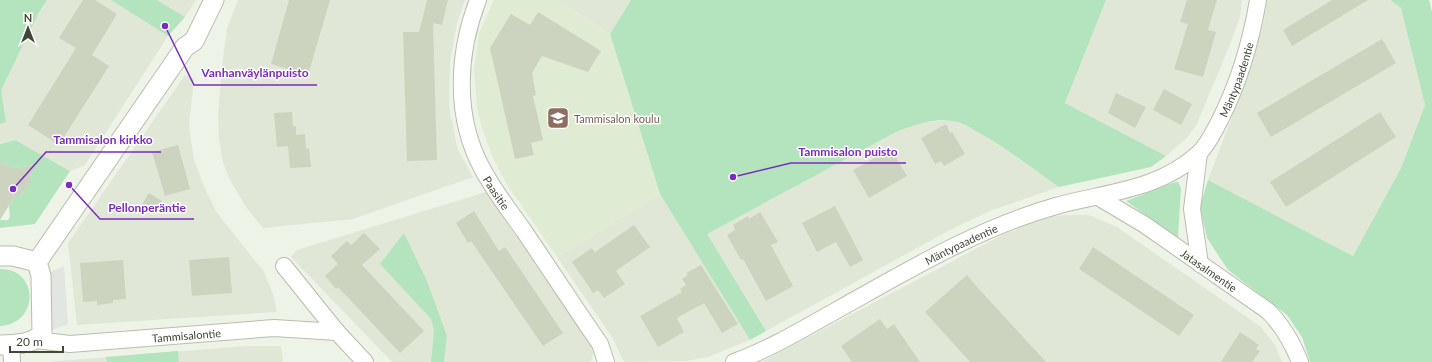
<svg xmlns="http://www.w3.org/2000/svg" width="1432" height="362" font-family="Lato,sans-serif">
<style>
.residential{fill:#e0e7d7}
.education{fill:#e0ebd3}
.green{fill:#b4e4bd}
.parking{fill:#e3e5e0}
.building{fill:#ccd4bf}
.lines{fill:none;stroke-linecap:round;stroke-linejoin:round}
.minor-casing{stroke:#b7beac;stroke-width:18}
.tertiary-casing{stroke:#b7beac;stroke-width:21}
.minor{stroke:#fff;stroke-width:16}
.tertiary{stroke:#fff;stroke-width:19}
.labels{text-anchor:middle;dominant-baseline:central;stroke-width:3;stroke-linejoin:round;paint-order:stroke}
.street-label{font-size:11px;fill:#414637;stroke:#fff}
.education-label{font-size:11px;fill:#785e54;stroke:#fff;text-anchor:start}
.leader{fill:none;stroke:#7b2cbf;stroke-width:1.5}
.callout-dot{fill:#7b2cbf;stroke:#fff;stroke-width:1.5}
.callout-label{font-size:12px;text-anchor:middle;font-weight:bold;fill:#7b2cbf;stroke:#fff;stroke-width:3;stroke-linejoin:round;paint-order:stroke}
</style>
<rect width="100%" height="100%" fill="#eef3e8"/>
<path class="residential" d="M47,0H111L168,36L85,165L70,171L15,140L0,143V20L39,12Z
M157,0H196L185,17Z
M238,0H465L457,23L450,63L449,107L458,150L473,177L353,219L263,228L246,207L230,180L223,162L219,139L218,113L223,58L227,29Z
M557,0H631L610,34Z
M1106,0H1242L1240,17L1231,42L1197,124L1186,139L1166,156L1065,103Z
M1267,0H1390L1401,8L1425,105L1401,168L1353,256L1208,180L1251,66L1264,21Z
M185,75L194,79L189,125L194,160L205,189L217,213L264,272L273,294L277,312L77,325L68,243Z
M936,121H953L980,132L1059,187L990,211L950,230L766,331L706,234L896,132L919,123Z
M486,192L590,342L593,354L591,362H392L291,257L297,250Z
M660,194L750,340L708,357L686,361L624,362L612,337L557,257Z
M1067,215H1089L1117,227L1261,327L1275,345L1282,362H761L1004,234L1053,216Z
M246,346H281L283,362H46Z"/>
<path class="education" d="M494,0H557L610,34L660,194L557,257L506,183L493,158L482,128L477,108L474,69L479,33Z"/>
<path class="green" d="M0,0H47L39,12L1,90L6,122L0,124Z
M111,0H157L185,17L168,36Z
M631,0H1106L1065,103L1166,156L1151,167L1059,187C1035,171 977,125 952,121C932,118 914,125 896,132L707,234L766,331L750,340L660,194L610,34Z
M1390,0H1429L1432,12V362H1310L1302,337L1287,315L1228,270L1207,238L1200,207L1208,180L1353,256L1401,168L1425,105L1401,8Z
M15,140L70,171L35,224L0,228V220H8L10,217L9,206L15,196H20L30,182V175L36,165L14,168L0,162V144Z
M1175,182H1178L1181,188L1178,238L1126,201Z
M404,233L427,281L447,336L444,362H431L434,330L431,319L380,264Z
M0,269C40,269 39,324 0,326Z
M178,351L179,362H107L106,357Z"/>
<path class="parking" d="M64,266L68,324L42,334L41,276Z"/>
<path class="building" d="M83,0H95L117,14L92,55L109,66L59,145L28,125L76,48L59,38Z
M289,0H330L308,75L271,64Z
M427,0H448L442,25L433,23L437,160L407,161L403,32H419Z
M1187,0H1217L1208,30L1216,32L1203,77L1174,69L1188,24L1180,22Z
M1332,0H1368L1292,46L1283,30Z
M538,12L601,51L588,72L542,56L532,73L536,95L533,96L543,140L531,143L534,155L515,159L490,48L511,14L530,25Z
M1382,39L1396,63L1271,137L1257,113Z
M1164,89L1192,104L1181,125L1153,110Z
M1116,93L1146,107L1135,128L1108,113Z
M292,112L293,126H296V135L305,134L306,149L309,148L311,167L290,168L288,146L277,147L274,113Z
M1380,112L1396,137L1286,207L1270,182Z
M946,124L950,133L952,132L965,154L944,166L941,161L935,164L921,138Z
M178,145L190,189L165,196L152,152Z
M891,149L907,176L869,198L853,170Z
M0,162L14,168L37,165L30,175L31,182L20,196H15L0,220Z
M149,193L162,201L155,214L141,206Z
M835,206L863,260L850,267L836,242L817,252L802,223Z
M474,211L499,251L505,247L563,333L543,346L471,241L468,243L456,223Z
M760,212L778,242L771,245L793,286L766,301L743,259L741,260L727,235L735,230L733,225L748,216L749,219Z
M634,225L650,247L616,271L625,284L604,298L598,290L593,293L572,262L592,248L595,252Z
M364,233L380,249L362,265L424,331L400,353L338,287L336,289L325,276L338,264L331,256L347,241L351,245Z
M1093,247L1194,315L1179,336L1079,269Z
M229,257L232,293L192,296L189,260Z
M123,260L126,299L113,300V303L97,305V301L83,302L80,263Z
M701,265L738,324L722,333L704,303L677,318L684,332L658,347L640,316L682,292L680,289L686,285L682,279L688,275L686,273Z
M967,275L978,288L1046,362H970L925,312Z
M880,319L887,329L894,324L920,362H852L841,346Z
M1240,332L1259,345L1256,349L1260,351L1252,362H1221Z"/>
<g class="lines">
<g class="minor-casing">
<g id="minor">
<path id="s1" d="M478,0C457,54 454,118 483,170C494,191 510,211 524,231C549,268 574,306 600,344L606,362"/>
<path d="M1199,153L1192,209L1200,264"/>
<path id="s2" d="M1098,197L1145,225L1268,311C1283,326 1292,342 1300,362"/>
<path d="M284,266L337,332L365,362"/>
<path id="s3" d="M36,340L70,344L274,328L337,332"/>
<path d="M11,344L12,362"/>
<path id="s4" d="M734,362C770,349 803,329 837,310C907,271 978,228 1056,206C1106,192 1157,191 1198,154C1208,145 1214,131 1220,120C1239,82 1251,42 1258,0"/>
</g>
</g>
<g class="tertiary-casing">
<path id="tertiary" d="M0,256H13L37,262
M37,262L185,47L194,41L214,0
M0,345C15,344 31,345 42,334L41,276L37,262"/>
</g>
<use href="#minor" class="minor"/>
<use href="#tertiary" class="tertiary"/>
</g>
<defs>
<g id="school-square" transform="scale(1.15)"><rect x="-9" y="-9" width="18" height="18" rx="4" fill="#8d6e63" stroke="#fff"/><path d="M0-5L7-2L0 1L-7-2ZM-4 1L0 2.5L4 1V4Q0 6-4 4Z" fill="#fff"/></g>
</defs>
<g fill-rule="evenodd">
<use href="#school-square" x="558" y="118"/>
</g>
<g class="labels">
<g class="street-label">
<text stroke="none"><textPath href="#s4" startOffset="596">Mäntypaadentie</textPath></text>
<text stroke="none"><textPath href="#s1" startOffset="202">Paasitie</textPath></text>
<text stroke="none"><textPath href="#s4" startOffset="256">Mäntypaadentie</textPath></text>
<text stroke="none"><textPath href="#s2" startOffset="133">Jatasalmentie</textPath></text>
<text stroke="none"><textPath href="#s3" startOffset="151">Tammisalontie</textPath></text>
</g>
<g class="education-label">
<text x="574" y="118">Tammisalon koulu</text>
</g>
</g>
<path class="leader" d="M165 26L194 85H317M13 189L46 152H161M733 177L791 163H906M69 185L100 219H194"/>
<g class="callout-dot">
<circle cx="165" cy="26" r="4"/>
<circle cx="13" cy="189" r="4"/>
<circle cx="733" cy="177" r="4"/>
<circle cx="69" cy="185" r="4"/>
</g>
<g class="callout-label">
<text x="255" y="77">Vanhanväylänpuisto</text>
<text x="103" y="144">Tammisalon kirkko</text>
<text x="848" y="156">Tammisalon puisto</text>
<text x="147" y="212">Pellonperäntie</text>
</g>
<g transform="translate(28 28)" stroke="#ffffff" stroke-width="3" paint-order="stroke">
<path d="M0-3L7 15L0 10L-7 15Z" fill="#414637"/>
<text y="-6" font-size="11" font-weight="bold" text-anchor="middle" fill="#414637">N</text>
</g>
<path d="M10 346v6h53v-6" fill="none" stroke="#414637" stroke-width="2"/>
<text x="16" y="346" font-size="12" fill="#414637" stroke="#ffffff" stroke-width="3" paint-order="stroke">20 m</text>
</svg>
